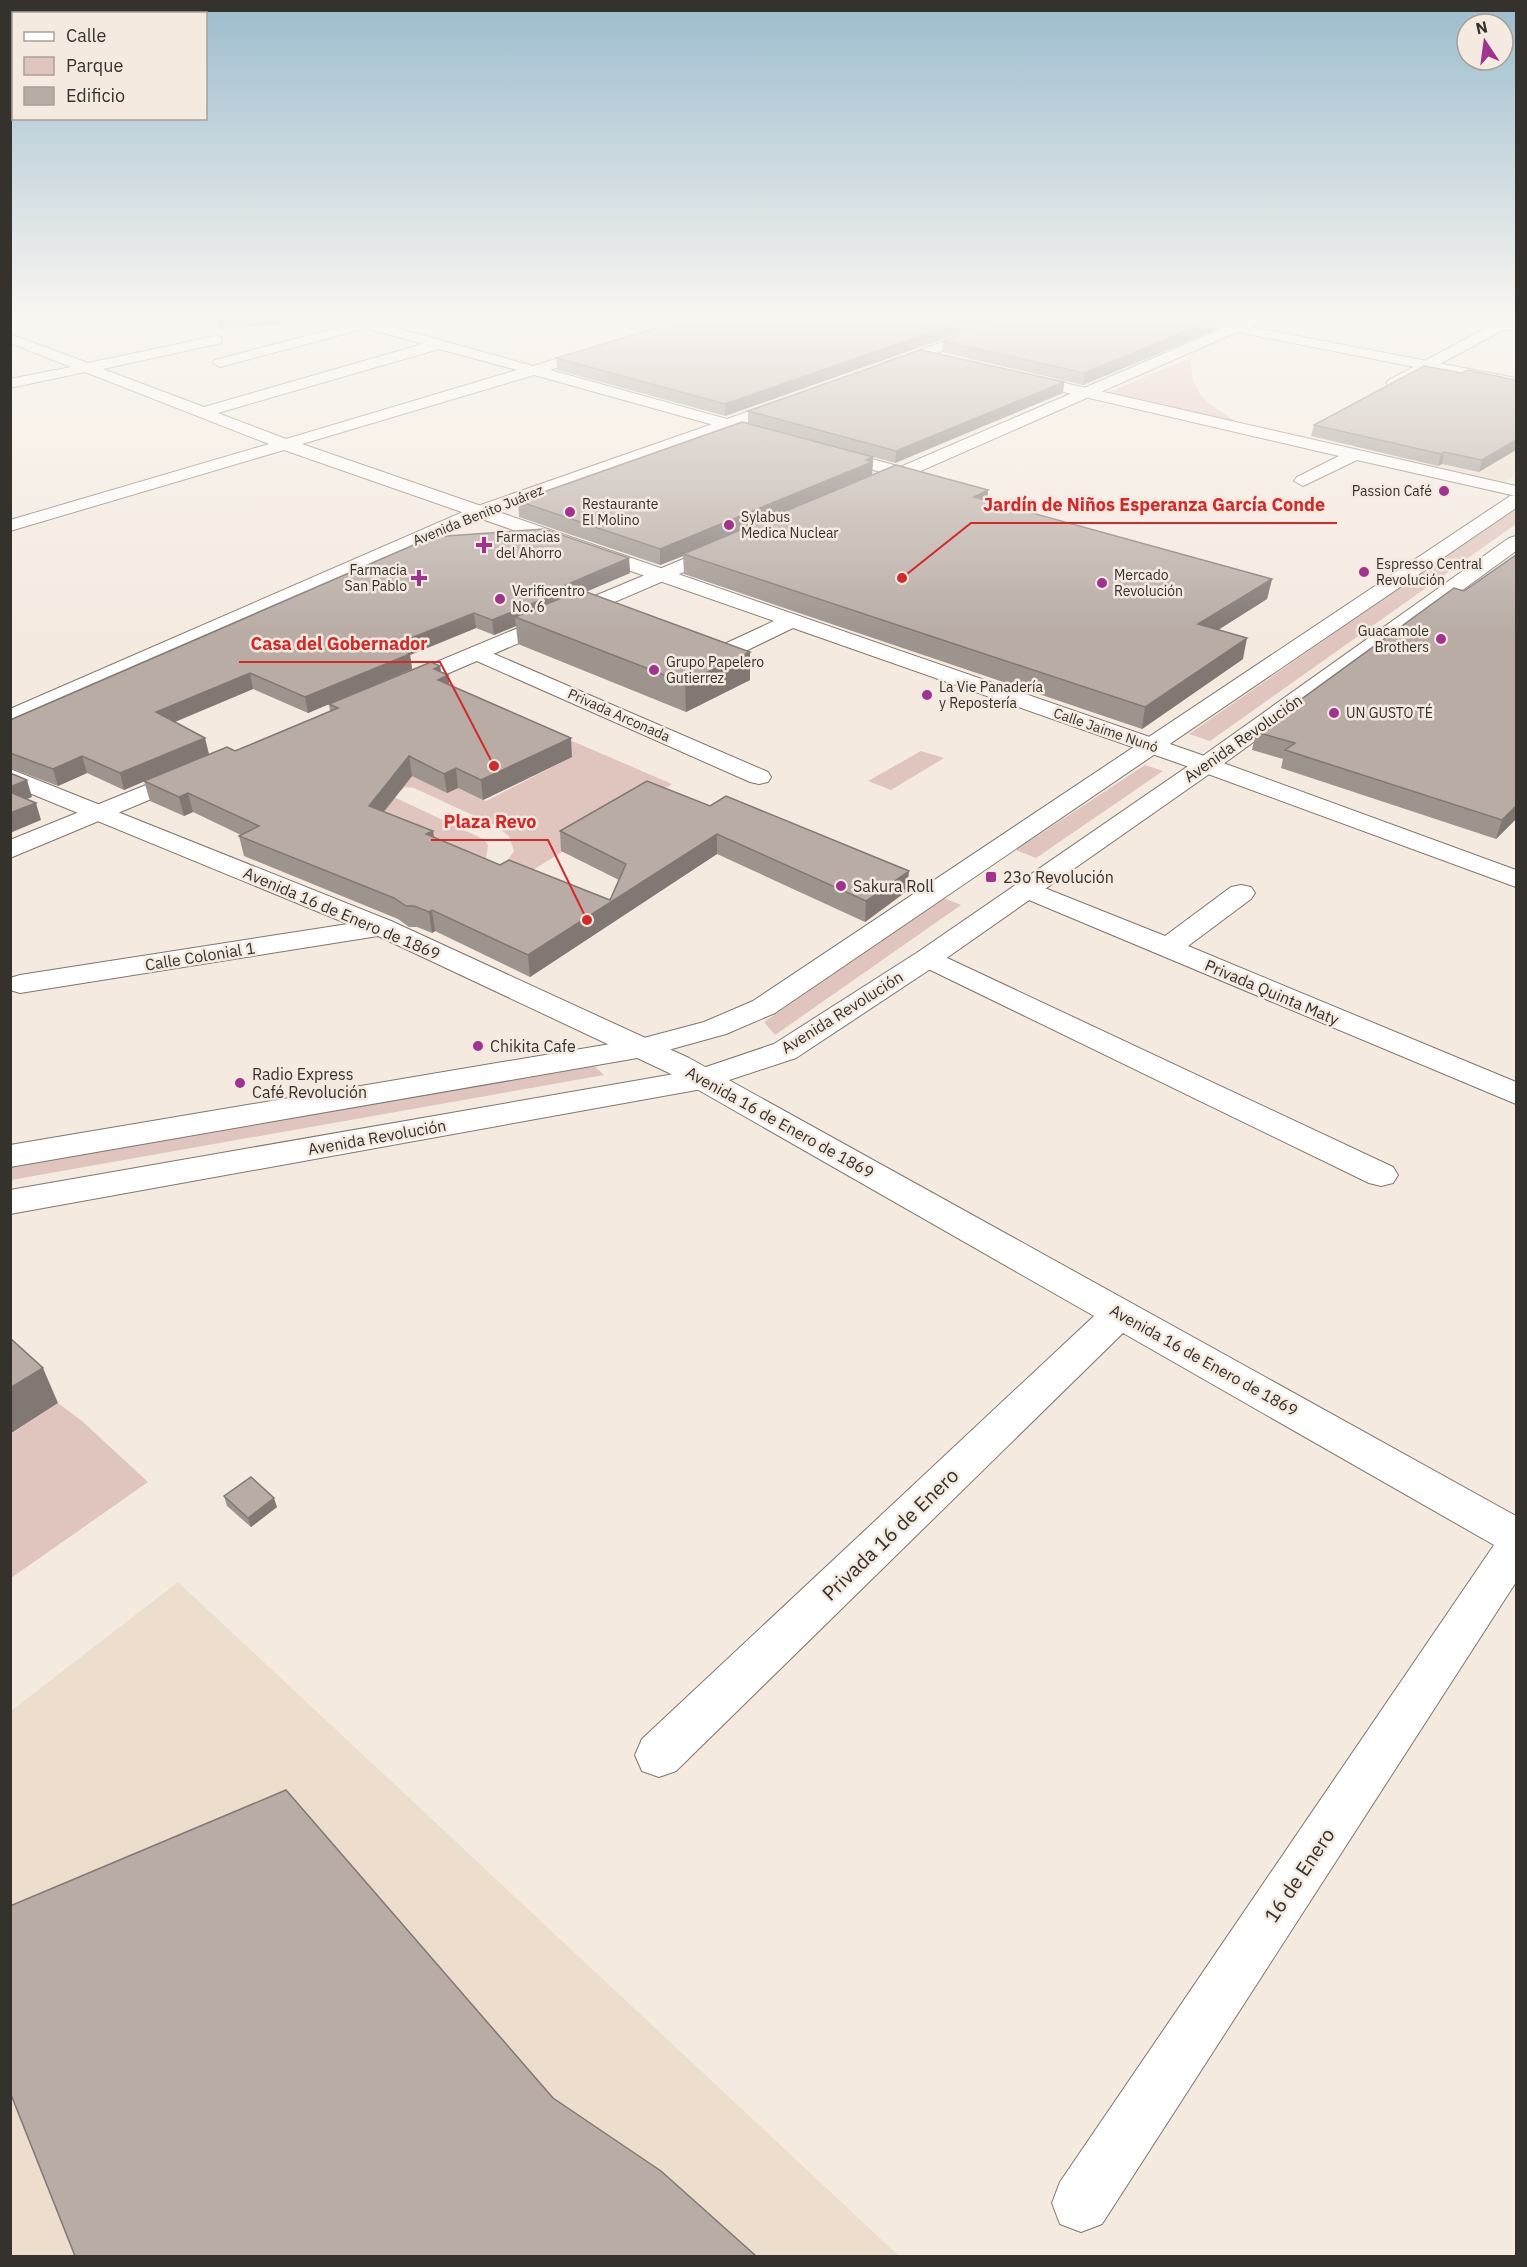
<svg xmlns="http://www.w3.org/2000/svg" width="1527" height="2267" font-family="'IBM Plex Sans',sans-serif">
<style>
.built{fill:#ecddcd}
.green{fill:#e0c4be;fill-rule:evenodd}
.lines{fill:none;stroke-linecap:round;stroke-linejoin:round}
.street-casing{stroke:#7f766d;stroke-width:2}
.secondary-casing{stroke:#7f766d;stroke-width:2}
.street{fill:#fff;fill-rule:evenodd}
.secondary{fill:#fff;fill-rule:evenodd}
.wall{fill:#9e948e}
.shaded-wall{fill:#817874}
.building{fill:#b8aca5;stroke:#817874;stroke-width:1.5}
.poi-dot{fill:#a13290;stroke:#f4eae0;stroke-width:2}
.labels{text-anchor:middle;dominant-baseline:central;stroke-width:5;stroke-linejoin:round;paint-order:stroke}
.far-poi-label{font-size:14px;fill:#35312d;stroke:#f4eae0;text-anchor:start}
.far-street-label{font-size:14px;fill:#35312d;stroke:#f4eae0}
.street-label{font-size:16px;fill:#35312d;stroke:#f4eae0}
.poi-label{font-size:16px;fill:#35312d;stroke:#f4eae0;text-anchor:start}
.near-street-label{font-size:20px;fill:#35312d;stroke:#f4eae0}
.leader{fill:none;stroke:#d62828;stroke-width:2}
.callout-dot{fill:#d62828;stroke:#f4eae0;stroke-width:2}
.callout-label{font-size:18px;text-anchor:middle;font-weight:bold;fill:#d62828;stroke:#f4eae0;stroke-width:5;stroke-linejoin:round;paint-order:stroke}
</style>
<rect width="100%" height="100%" fill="#f4eae0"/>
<path class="built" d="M1463,407L1516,418V474L1503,483L1379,455Z
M178,1582L899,2256H11V1711Z"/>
<path class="green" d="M1191,358C1190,398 1210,403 1239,424L1104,394Z
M1516,507V524L1210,741L1189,734Z
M442,685L672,784L510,884L503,868L514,851L509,836L494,825L414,788L405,787L394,797L483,839L488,845L486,859L480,864L245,769ZM572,757L486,801L458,788L447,793L420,759Z
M921,751L944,758L891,790L868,781Z
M1145,765L1163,771L1036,858L1016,850Z
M944,898L961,905L775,1035L764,1022Z
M592,1064L604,1075L11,1180V1167Z
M58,1403L82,1421L148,1482L11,1578V1434Z"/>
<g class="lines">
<g class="street-casing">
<path id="street" d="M350,317H366L371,321L533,366L593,348H603L605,351L603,354L550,370L770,431L772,434L764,439L534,375L302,444L1196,753L1516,870V887L1178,763L793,628L723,662H707L704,657L707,652L774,621L284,450L10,531V520L269,444L85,372L10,388V379L71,367L10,343V334L88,363L216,336L221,337V343L103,369L204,407L423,344L366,328L220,367L213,363L215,360L356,323ZM439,349L517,370L286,439L218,413Z
M1447,317H1478L1513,324L1515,327L1513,330H1503L1399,386H1389L1386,383L1389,380L1488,327Z
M1021,373L1516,486V496L1357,460L1303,486L1294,481L1297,477L1339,456L1016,381L1013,378Z
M831,448L909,469L912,473L903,478L825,457L823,453L825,449Z
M478,647L768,772L771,777L768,782L759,784L750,782L470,658L467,653L470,648Z
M10,769L391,921L689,1058L1516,1516V1582L1102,2224L1081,2232L1060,2224L1052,2203L1060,2182L1494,1545L1123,1333L676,1771L659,1777L642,1771L635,1755L642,1739L1094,1316L667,1072L378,936L20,993L10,990V978L20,975L348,924L10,785Z
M1027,881L1165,936L1231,887L1241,885L1251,887L1255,893L1251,899L1188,946L1516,1082V1104L1017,895L1013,889L1017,883Z
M928,949L1393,1167L1398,1175L1393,1183L1381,1186L1369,1183L918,964L914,958L918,952Z"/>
</g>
<g class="secondary-casing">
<path id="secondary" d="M1012,317H1033L891,370H881L879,367L881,364Z
M1174,317H1204L1235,323L1249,317H1268L1251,327L1516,378V387L1237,332L875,491H863L860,487L863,483L1221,329Z
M790,397L798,402L796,405L484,516L10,725V709L472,508Z
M1516,495V508L775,1013L726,1034L643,1057L10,1167V1145L640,1039L704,1022L753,1001L1510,496Z
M1516,536V551L1215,770L938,964L796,1058L702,1089L10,1214V1190L697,1070L774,1044L918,952L1197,760L1509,538Z
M724,542L731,544L734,548L731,552L407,691H391L388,686L391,681Z
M188,768L197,770L200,775L197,780L10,858V840Z"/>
</g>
<use href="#street" class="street"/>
<use href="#secondary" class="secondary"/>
</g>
<path class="wall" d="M1005,317L725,416L557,370L556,358Z
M1218,317H1242L1235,321Z
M1215,330L1083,385L942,352L943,341Z
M1462,373L1516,380L1479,472L1442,464L1438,466L1311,436L1314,425Z
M1064,382L1063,393L895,463L748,423V411Z
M873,457L872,476L988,490L987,501L1272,579L1267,599L1218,630L1243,659L1142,729L684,574L683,556L660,565L519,517L518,501Z
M629,558L630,573L586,592L750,680L686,712L518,644L516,626L494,635L476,628L410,655L412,669L308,713L253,689L175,722L209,754L235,751L330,711L329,704L440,666L441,672L449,685L572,757L483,800L458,788L447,793L412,776L384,812L433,831L434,838L500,865L610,900L619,880L561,851L560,831L647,781L907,891L865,922L717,854L530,977L435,931L432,933L417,927H409L398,919L244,856L239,836L241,835L193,812L184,816L150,801L144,781L124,790L87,773L58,786L10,768V720Z
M1464,591L1516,819L1496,839L1281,768L1283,759L1252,750L1256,732Z
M224,1496L277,1507L251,1527L227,1506Z"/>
<path class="shaded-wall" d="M227,317H350L349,320L218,329L216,318Z
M974,317H1005L725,416V404Z
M1235,317H1242L1235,321Z
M1217,318L1215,330L1083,385L1084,373Z
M1064,382L1063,393L895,463L896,451Z
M1516,440V450L1479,472L1482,460Z
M1444,452L1442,464L1438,466L1441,454Z
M873,457L872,477L683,554V556L660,565V549Z
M988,490L986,509L974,497Z
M629,558L630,573L559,603L515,617L516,626L494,635L492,620L552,591Z
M1272,579L1267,599L1194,645L1198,624Z
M474,613L476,628L410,655L412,669L308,713L305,697L393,645Z
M1247,638L1243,659L1142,729L1145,707Z
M750,652V680L686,712L685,683Z
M440,666L442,678L448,675L451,694L436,687L434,669Z
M250,673L253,689L160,728L156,712Z
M205,738L209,754L124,790L120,773Z
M571,738L572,757L483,800L481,780Z
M82,756L87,773L58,786L53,769Z
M409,756L412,776L372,826L369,806Z
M456,768L458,788L447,793L444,774Z
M27,780L32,797L10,806V787Z
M188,793L193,812L184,816L179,797Z
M36,803L41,820L10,833V813Z
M1516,806V819L1496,839L1502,820Z
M433,831L436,851L426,834Z
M717,834V854L530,977L528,955Z
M909,871L907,891L865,922L866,901Z
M432,910L435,931L432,933L429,912Z
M43,1368L58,1403L10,1434V1388Z
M274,1498L277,1507L251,1527L248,1518Z"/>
<path class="building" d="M694,317H974L725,404L556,358Z
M1005,317H1213L1217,318L1084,373L943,341Z
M921,350L1064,382L896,451L748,411Z
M1424,366L1462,373L1468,370L1516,380V440L1482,460L1444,452L1441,454L1314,425Z
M742,422L873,457L866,460L872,462L660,549L518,501Z
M896,465L988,490L974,497L1272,579L1198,624L1247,638L1145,707L683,554Z
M544,529L629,558L552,591L558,593L492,620L474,613L393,645L410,654L305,697L250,673L156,712L205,738L120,773L82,756L53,769L10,753V720L432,537Z
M1516,555V806L1502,820L1285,750L1295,743L1256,732L1454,588L1464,591Z
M581,590L750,652L685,683L515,617Z
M431,662L440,666L434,669L448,675L438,680L571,738L481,780L456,768L444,774L409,756L369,806L433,831L426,834L500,865L509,860L610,900L626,864L560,831L647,781L710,806L726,796L909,871L866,901L717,834L528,955L432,910L429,912L414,906H406L394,898L239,836L259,826L188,793L179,797L144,781L227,747L235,751L338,708L329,704Z
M10,773L27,780L10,787Z
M10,792L36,803L10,813Z
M10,1338L43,1368L10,1388Z
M251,1477L274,1498L248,1518L224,1496Z
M286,1790L553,2098L661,2171L756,2256H75L10,2092V1906Z"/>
<linearGradient id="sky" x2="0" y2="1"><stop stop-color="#9bbcce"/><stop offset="0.5" stop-color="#faf6f1"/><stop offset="1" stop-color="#faf6f1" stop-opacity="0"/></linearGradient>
<rect width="1527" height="635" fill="url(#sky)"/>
<g class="poi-dot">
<circle cx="1444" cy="491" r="6"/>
<circle cx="570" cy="512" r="6"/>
<circle cx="729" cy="525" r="6"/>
<path d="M481 536h6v6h6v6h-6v6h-6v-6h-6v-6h6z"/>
<circle cx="1364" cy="572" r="6"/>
<path d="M416 569h6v6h6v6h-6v6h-6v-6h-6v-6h6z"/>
<circle cx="1102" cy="583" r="6"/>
<circle cx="500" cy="599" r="6"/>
<circle cx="1441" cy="639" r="6"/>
<circle cx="654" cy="670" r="6"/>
<circle cx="927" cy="695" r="6"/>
<circle cx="1334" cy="713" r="6"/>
<rect x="985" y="871" width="12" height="12" rx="3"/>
<circle cx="841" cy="886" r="6"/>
<circle cx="478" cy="1046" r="6"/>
<circle cx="240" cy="1083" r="6"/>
</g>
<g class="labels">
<g class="far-poi-label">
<text x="1432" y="491" text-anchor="end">Passion Café</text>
<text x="582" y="504">Restaurante<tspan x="582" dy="16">El Molino</tspan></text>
<text x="741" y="517">Sylabus<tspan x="741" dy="16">Medica Nuclear</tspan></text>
<text x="496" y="537">Farmacias<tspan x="496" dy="16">del Ahorro</tspan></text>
<text x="1376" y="564">Espresso Central<tspan x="1376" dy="16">Revolución</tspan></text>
<text x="407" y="570" text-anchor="end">Farmacia<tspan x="407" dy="16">San Pablo</tspan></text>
<text x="1114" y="575">Mercado<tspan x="1114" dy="16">Revolución</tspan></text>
<text x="512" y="591">Verificentro<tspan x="512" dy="16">No. 6</tspan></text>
<text x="1429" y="631" text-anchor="end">Guacamole<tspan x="1429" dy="16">Brothers</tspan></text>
<text x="666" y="662">Grupo Papelero<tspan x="666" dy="16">Gutierrez</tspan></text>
<text x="939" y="687">La Vie Panadería<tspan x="939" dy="16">y Repostería</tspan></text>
<text x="1346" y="713">UN GUSTO TÉ</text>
</g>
<g class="far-street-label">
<text transform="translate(478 515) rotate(-22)">Avenida Benito Juárez</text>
<text transform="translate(619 715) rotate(24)">Privada Arconada</text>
<text transform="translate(1106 730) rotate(19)">Calle Jaime Nunó</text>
</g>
<g class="street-label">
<text transform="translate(1243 738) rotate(-35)">Avenida Revolución</text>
<text transform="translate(342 913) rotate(23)">Avenida 16 de Enero de 1869</text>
<text transform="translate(200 956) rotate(-9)">Calle Colonial 1</text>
<text transform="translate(1272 992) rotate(23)">Privada Quinta Maty</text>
<text transform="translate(842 1012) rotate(-32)">Avenida Revolución</text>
<text transform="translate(780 1122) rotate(29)">Avenida 16 de Enero de 1869</text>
<text transform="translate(377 1137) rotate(-10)">Avenida Revolución</text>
<text transform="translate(1204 1360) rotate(29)">Avenida 16 de Enero de 1869</text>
</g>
<g class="poi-label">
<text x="1003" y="877">23o Revolución</text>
<text x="853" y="886">Sakura Roll</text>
<text x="490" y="1046">Chikita Cafe</text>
<text x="252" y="1074">Radio Express<tspan x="252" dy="18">Café Revolución</tspan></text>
</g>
<g class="near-street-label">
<text transform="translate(890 1534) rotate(-44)">Privada 16 de Enero</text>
<text transform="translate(1299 1875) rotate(-56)">16 de Enero</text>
</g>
</g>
<path class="leader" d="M902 578L971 523H1337M494 766L440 662H239M587 920L548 840H431"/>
<g class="callout-dot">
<circle cx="902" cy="578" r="6"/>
<circle cx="494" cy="766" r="6"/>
<circle cx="587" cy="920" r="6"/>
</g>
<g class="callout-label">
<text x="1154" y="511">Jardín de Niños Esperanza García Conde</text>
<text x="339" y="650">Casa del Gobernador</text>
<text x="490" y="828">Plaza Revo</text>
</g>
<rect width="1527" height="2267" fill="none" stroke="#35312d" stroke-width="24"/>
<rect x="12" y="12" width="195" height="108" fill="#f4eae0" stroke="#a8a098" stroke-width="1.5"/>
<rect x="24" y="32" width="30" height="9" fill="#ffffff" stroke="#a8a098" stroke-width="1.5"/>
<text x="66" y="42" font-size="18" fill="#35312d">Calle</text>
<rect x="24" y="57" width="30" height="18" fill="#e0c4be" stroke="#a8a098" stroke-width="1.5"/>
<text x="66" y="72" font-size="18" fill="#35312d">Parque</text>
<rect x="24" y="87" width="30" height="18" fill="#b8aca5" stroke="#a8a098" stroke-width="1.5"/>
<text x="66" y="102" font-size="18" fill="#35312d">Edificio</text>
<g transform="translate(1485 42) rotate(347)"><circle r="28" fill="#f4eae0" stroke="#a8a098" stroke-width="1.5"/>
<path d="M0-4.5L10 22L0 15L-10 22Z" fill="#a13290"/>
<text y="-9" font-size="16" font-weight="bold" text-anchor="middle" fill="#35312d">N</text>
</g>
</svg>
